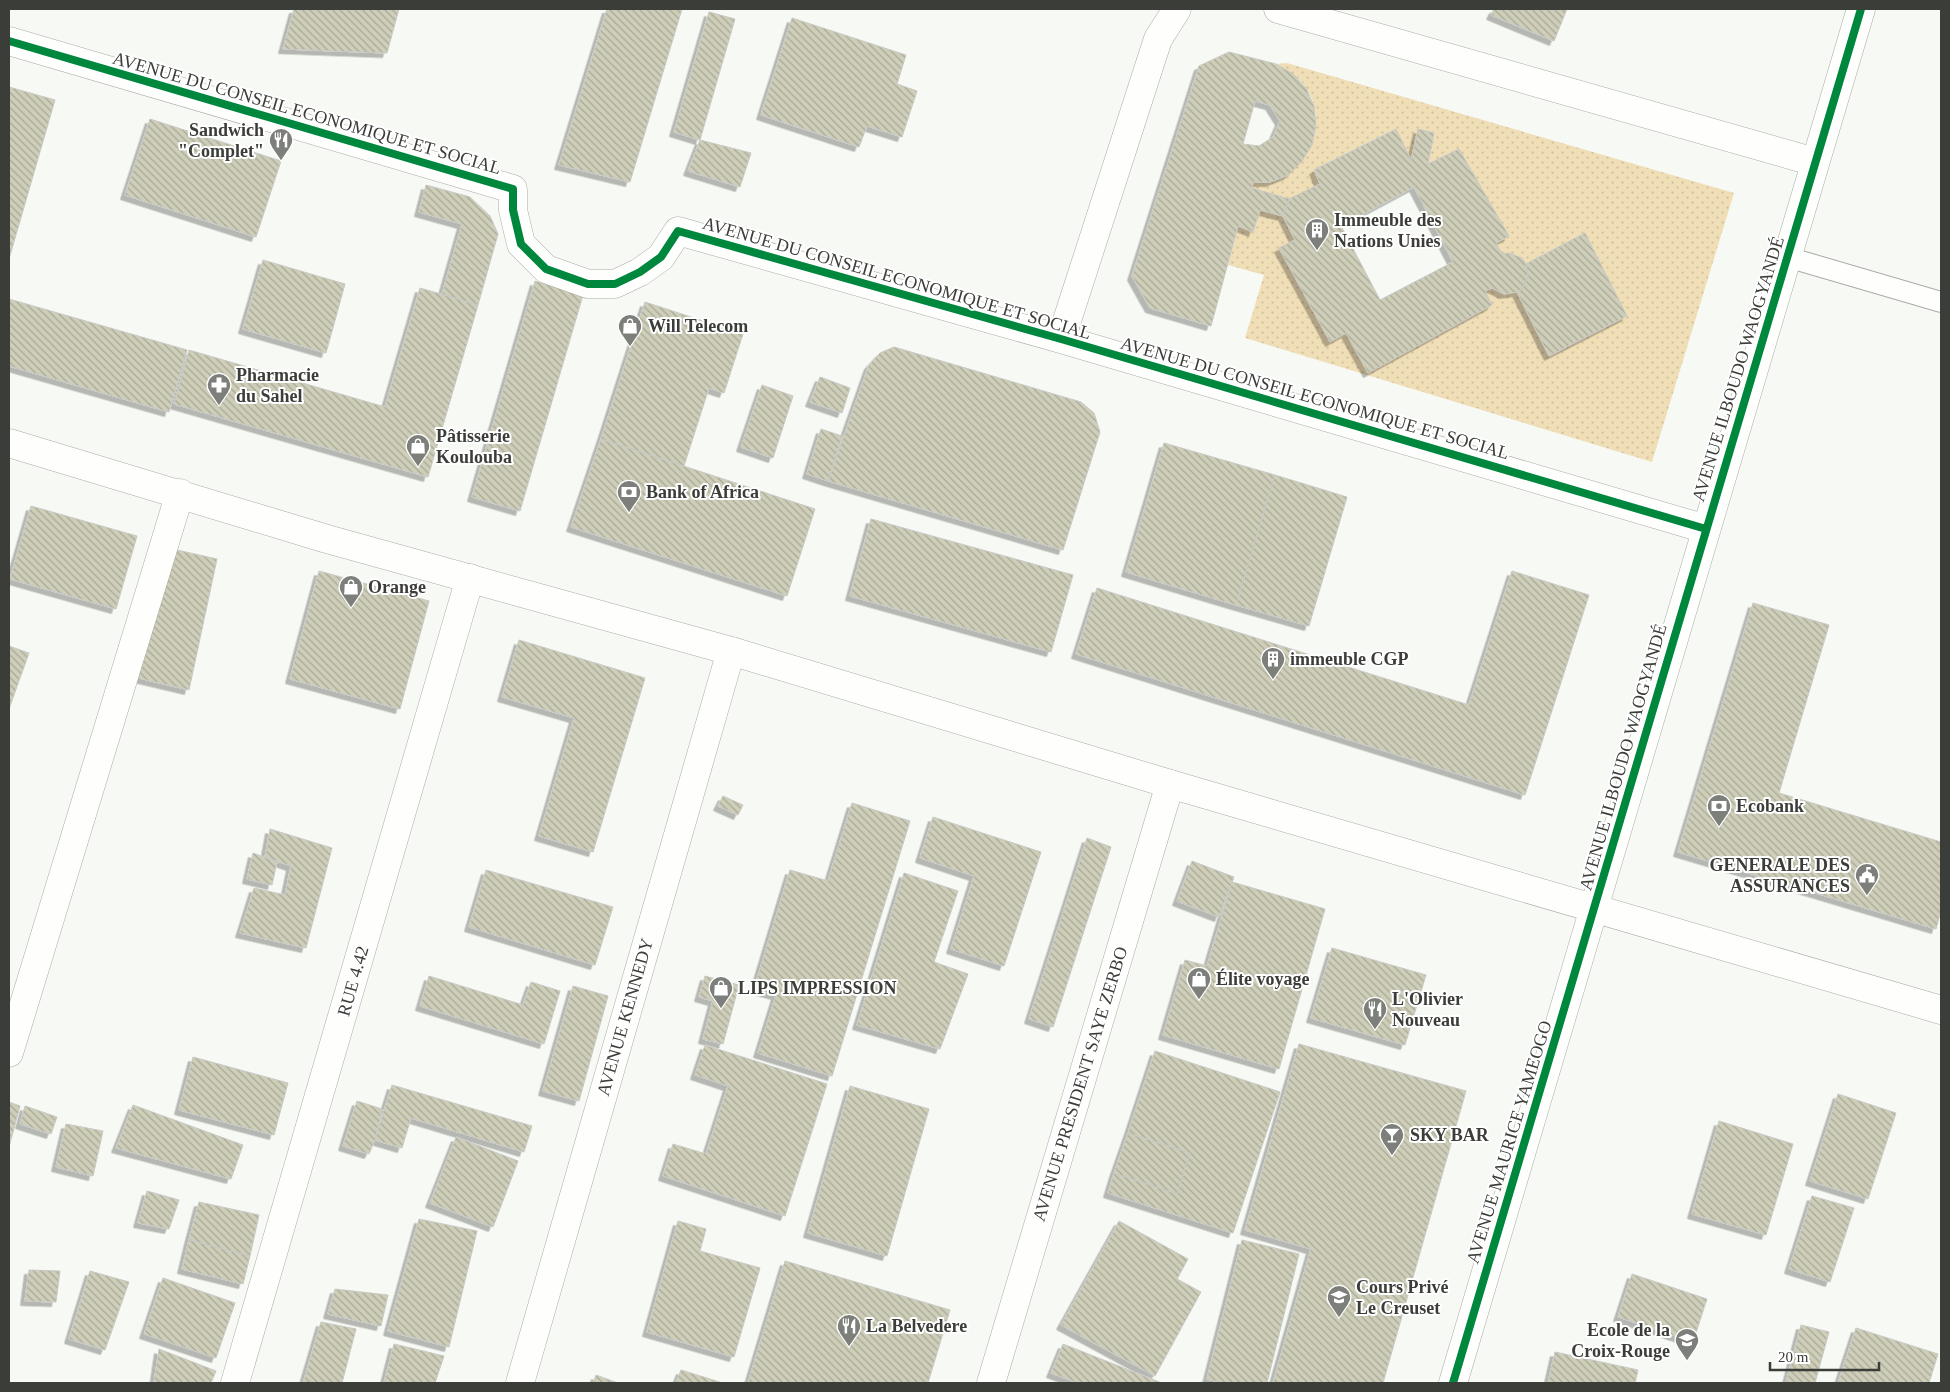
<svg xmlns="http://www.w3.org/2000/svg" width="1950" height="1392" font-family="Georgia,serif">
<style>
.garden{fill:url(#garden-dots)}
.building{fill:url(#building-back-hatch);stroke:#c8c9c5;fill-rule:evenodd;filter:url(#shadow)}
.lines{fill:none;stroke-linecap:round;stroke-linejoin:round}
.service-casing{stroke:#abaca8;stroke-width:22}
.minor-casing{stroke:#abaca8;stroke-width:29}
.primary-casing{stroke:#abaca8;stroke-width:29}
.service{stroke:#fefefd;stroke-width:20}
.minor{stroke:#fefefd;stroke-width:28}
.primary{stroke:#fefefd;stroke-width:28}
.cycleway-casing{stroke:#fff;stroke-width:11}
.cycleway{stroke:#00873e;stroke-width:8}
.labels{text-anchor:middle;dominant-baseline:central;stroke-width:4;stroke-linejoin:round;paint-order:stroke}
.street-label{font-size:18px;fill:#3b3d39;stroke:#fff}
.poi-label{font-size:18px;font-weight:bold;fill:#3b3d39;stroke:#fff;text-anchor:start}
</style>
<defs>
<pattern id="garden-dots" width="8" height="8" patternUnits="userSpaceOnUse" patternTransform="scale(1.25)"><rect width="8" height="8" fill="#f0deb7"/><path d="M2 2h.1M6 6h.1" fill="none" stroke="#cfbf9e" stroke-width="1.8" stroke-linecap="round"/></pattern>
<pattern id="building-back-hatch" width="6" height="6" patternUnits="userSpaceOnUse" patternTransform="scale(1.25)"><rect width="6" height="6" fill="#ceceb9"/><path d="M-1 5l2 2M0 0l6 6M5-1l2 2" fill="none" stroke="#a8a897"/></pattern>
<filter id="shadow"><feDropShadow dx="-4.5" dy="4.5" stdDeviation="0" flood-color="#0004"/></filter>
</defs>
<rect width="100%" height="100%" fill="#f7f9f4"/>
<path class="garden" d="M1287,63L1734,193L1652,462L1245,338L1264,275L1228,265L1238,226L1253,232L1260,210L1283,216L1295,240L1280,248L1330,342L1346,333L1368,373L1491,305L1485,291L1492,288L1504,294L1517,292L1549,356L1627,316L1585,233L1526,264L1516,255L1502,254L1496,243L1509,236L1459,149L1428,164L1434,133L1418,129L1411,160L1395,129L1314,170L1320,184L1289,199L1252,188L1253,182C1259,182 1267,184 1272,182C1310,169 1329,122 1306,88C1298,76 1288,71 1276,64Z"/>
<path class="building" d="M294,9H399L387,53L283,49Z
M607,9H682L630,182L559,165Z
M1494,9H1567L1554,41L1491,15Z
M709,12L735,19L700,140L674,132Z
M792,18L906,55L897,84L917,91L902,137L867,126L859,147L761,115Z
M1229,52L1276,64L1293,74L1306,88L1314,106L1316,125L1312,145L1302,161L1288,175L1270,182H1253L1252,188L1289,199L1283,216L1260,210L1253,232L1238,226L1211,326L1150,308L1132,276L1199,66ZM1255,101L1270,105L1280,121L1273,137L1259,146L1243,144Z
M9,87L55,100L9,259Z
M150,119L281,161L256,237L125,195Z
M1396,129L1411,160L1418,129L1434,133L1428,164L1459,149L1509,236L1496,243L1502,254L1509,253L1522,258L1526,264L1528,277L1522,289L1517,292L1504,294L1492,288L1485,291L1492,305L1368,373L1346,333L1330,342L1279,248L1295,240L1283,216L1289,199L1320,184L1314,170ZM1414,187L1453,262L1380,300L1341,226Z
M700,140L751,153L740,187L688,171Z
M426,185L470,197L490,216L498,234L478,305L442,294L462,224L419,212Z
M1585,233L1627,316L1549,356L1517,292L1522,289L1528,277L1526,264Z
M263,260L345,284L326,353L243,329Z
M535,281L583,295L520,511L472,497Z
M420,288L478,305L428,477L174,404L189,350L385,407Z
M9,299L187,350L169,412L9,366Z
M645,302L743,334L724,393L709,388L684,466L601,439Z
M894,347L1081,402L1094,413L1100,432L1063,550L828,481L869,365L880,353Z
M820,377L850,388L842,413L810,402Z
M762,385L793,396L773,458L741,447Z
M821,429L842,436L828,481L807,474Z
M601,439L815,509L787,596L571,527Z
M1164,443L1275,475L1236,605L1126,572Z
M1275,475L1347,497L1309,626L1236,605Z
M31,506L137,536L116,609L10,579Z
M871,519L1073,575L1051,652L850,596Z
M168,548L217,559L189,690L130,676Z
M319,571L429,601L400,709L290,679Z
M1512,571L1589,595L1525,795L1076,654L1097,588L1469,705Z
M1753,603L1829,625L1779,793L1941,842V911L1936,929L1678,852Z
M519,640L645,678L593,852L539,836L574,718L502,697Z
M9,646L29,653L9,709Z
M723,796L743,805L738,815L718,806Z
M852,803L910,821L832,1076L758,1053L776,995L754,989L790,870L828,881Z
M933,817L1041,852L1004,966L951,949L974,876L920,858Z
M270,829L332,848L306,948L240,933L254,888L285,895L291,866L265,857Z
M1087,838L1111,847L1053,1027L1029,1019Z
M253,853L277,862L272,885L247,879Z
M1192,861L1234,877L1219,917L1177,901Z
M486,870L613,907L595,965L469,927Z
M904,873L958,891L934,962L968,974L940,1049L857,1025Z
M1232,882L1325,909L1279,1069L1163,1035L1185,960L1207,966Z
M1332,948L1426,975L1405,1045L1311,1018Z
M429,976L523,1005L531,982L560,991L544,1044L420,1006Z
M705,976L739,985L723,1044L703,1039L713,1001L699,997Z
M573,986L608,996L579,1101L543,1091Z
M1299,1044L1466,1091L1383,1383H1273L1311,1249L1245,1230Z
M705,1045L827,1084L785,1216L663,1176L673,1144L706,1154L728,1086L695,1075Z
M1155,1051L1280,1092L1233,1233L1108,1193L1114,1173L1177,1194L1190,1153L1128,1133Z
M193,1057L288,1083L274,1135L179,1110Z
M392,1085L532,1126L524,1152L411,1118L402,1148L375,1140Z
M850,1086L929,1109L887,1256L808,1233Z
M1838,1094L1896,1113L1868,1199L1810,1181Z
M357,1101L382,1109L375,1140L369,1154L343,1146Z
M9,1102L20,1106L9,1147Z
M133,1105L243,1145L231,1179L116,1148Z
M25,1106L57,1117L51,1134L20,1124Z
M1719,1121L1793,1144L1766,1235L1692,1214Z
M66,1124L103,1131L93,1176L56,1167Z
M1128,1133L1190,1153L1177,1194L1114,1173Z
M456,1137L518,1161L493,1227L430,1203Z
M147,1191L179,1200L169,1229L138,1223Z
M1812,1196L1854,1208L1830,1282L1789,1269Z
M199,1202L259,1215L250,1256L189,1240Z
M419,1219L477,1231L449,1347L388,1331Z
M678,1221L706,1229L700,1251L760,1268L734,1357L647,1332Z
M1119,1221L1188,1259L1177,1279L1201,1292L1155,1376L1061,1325Z
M189,1240L250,1256L243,1284L182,1269Z
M1242,1240L1299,1254L1267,1383H1224L1207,1379Z
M785,1261L950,1310L928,1383H748Z
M29,1270L60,1271L56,1302L25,1301Z
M90,1271L129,1282L105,1350L69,1339Z
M1632,1274L1707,1299L1693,1342L1618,1317Z
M163,1278L235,1303L216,1358L144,1334Z
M335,1289L388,1295L381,1326L328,1314Z
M321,1322L356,1329L342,1383H303Z
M1801,1325L1829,1332L1815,1383H1786Z
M1856,1328L1938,1354L1929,1383H1838Z
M394,1344L444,1356L435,1383H384Z
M1063,1344L1162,1383H1078L1051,1373Z
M159,1349L216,1371L211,1383H154Z
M1555,1352L1638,1370L1635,1383H1548Z
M681,1370L723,1383H676Z
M596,1375L618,1383H593Z"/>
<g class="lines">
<g class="service-casing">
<path id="service" d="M1787,257L1941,302"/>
</g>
<g class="minor-casing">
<path id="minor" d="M1278,9L1815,162
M9,41L513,189V210L521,244L546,269L588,284H615L640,272L661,257L678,231L1061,339L1706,529
M1061,339L1158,39L1177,9
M9,1053L180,493
M235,1383L470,578
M520,1383L731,651
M991,1383L1170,784
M1453,1383L1861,9"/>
</g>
<g class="primary-casing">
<path id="primary" d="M9,443L327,539L731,651L1170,784L1941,1010"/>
</g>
<use href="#service" class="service"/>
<use href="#minor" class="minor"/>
<use href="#primary" class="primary"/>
<g class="cycleway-casing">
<path id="cycleway" d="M9,41L513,189V210L521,244L546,269L588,284H615L640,272L661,257L678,231L1061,339L1706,529
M1453,1383L1861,9"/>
</g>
<use href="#cycleway" class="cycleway"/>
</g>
<defs>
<g id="restaurant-pin" transform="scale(1.25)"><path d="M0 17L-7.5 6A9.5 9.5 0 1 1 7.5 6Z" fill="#7d7f7a" stroke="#fff"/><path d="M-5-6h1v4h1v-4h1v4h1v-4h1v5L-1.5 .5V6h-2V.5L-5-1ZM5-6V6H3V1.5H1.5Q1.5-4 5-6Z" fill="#fff"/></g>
<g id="building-pin" transform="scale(1.25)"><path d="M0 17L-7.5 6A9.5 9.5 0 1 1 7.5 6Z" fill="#7d7f7a" stroke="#fff"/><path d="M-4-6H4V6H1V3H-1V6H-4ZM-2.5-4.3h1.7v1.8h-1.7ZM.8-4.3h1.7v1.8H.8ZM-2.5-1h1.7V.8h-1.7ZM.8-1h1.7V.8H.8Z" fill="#fff"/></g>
<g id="shop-pin" transform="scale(1.25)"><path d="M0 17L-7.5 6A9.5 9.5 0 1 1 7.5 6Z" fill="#7d7f7a" stroke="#fff"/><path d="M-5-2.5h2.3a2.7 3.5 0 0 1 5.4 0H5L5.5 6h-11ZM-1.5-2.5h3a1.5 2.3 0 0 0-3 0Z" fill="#fff"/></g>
<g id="pharmacy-pin" transform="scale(1.25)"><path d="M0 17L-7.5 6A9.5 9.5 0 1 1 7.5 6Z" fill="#7d7f7a" stroke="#fff"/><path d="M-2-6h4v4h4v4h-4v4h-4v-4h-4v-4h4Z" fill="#fff"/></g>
<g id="bank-pin" transform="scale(1.25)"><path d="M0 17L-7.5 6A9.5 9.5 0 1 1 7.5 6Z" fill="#7d7f7a" stroke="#fff"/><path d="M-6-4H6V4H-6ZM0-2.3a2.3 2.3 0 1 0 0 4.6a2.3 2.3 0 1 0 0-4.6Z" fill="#fff"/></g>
<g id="civic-pin" transform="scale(1.25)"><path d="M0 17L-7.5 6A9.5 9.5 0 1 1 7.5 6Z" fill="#7d7f7a" stroke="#fff"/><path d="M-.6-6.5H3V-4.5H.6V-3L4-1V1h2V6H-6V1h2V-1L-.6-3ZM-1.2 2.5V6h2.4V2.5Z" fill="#fff"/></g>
<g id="bar-pin" transform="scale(1.25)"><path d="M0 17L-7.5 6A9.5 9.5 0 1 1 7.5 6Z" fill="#7d7f7a" stroke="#fff"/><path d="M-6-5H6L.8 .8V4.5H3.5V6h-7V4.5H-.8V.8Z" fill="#fff"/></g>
<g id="school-pin" transform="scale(1.25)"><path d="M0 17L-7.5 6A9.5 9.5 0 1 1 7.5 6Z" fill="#7d7f7a" stroke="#fff"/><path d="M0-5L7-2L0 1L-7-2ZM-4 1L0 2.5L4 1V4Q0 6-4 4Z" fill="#fff"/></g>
</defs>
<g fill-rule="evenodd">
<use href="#restaurant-pin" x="281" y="140"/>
<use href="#building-pin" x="1317" y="230"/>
<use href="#shop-pin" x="630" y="326"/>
<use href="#pharmacy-pin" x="219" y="385"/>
<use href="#shop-pin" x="418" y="446"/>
<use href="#bank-pin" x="629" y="492"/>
<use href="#shop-pin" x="351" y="587"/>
<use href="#building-pin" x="1273" y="659"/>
<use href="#bank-pin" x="1719" y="806"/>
<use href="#civic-pin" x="1867" y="875"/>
<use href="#shop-pin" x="1199" y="979"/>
<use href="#shop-pin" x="721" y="988"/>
<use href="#restaurant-pin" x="1375" y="1009"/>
<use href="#bar-pin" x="1392" y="1135"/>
<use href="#school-pin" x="1339" y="1297"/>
<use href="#restaurant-pin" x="849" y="1326"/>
<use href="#school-pin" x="1687" y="1340"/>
</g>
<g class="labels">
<g class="street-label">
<text transform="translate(307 113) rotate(16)">AVENUE DU CONSEIL ECONOMIQUE ET SOCIAL</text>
<text transform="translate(897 278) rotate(16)">AVENUE DU CONSEIL ECONOMIQUE ET SOCIAL</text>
<text transform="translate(1738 369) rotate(-73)">AVENUE ILBOUDO WAOGYANDÉ</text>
<text transform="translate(1315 398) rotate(16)">AVENUE DU CONSEIL ECONOMIQUE ET SOCIAL</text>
<text transform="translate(1623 757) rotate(-74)">AVENUE ILBOUDO WAOGYANDÉ</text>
<text transform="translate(353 981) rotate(-74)">RUE 4.42</text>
<text transform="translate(625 1017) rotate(-74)">AVENUE KENNEDY</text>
<text transform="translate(1080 1084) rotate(-73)">AVENUE PRESIDENT SAYE ZERBO</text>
<text transform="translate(1509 1142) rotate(-73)">AVENUE MAURICE YAMEOGO</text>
</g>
<g class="poi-label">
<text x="264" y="130" text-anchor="end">Sandwich<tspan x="264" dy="21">"Complet"</tspan></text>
<text x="1334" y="220">Immeuble des<tspan x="1334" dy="21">Nations Unies</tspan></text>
<text x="648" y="326">Will Telecom</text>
<text x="236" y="375">Pharmacie<tspan x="236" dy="21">du Sahel</tspan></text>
<text x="436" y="436">Pâtisserie<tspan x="436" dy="21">Koulouba</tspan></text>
<text x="646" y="492">Bank of Africa</text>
<text x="368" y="587">Orange</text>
<text x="1290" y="659">immeuble CGP</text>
<text x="1736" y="806">Ecobank</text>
<text x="1850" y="865" text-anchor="end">GENERALE DES<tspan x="1850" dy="21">ASSURANCES</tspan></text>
<text x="1216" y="979">Élite voyage</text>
<text x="738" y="988">LIPS IMPRESSION</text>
<text x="1392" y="999">L'Olivier<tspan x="1392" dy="21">Nouveau</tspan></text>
<text x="1410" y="1135">SKY BAR</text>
<text x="1356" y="1287">Cours Privé<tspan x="1356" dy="21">Le Creuset</tspan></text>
<text x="866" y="1326">La Belvedere</text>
<text x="1670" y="1330" text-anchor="end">Ecole de la<tspan x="1670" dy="21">Croix-Rouge</tspan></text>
</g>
</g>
<rect width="1950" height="1392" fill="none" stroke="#3b3d39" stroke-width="20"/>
<path d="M1770 1362v8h109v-8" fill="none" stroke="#3b3d39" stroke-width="2.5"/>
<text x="1778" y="1362" font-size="15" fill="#3b3d39" stroke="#ffffff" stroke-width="4" paint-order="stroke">20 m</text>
</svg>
